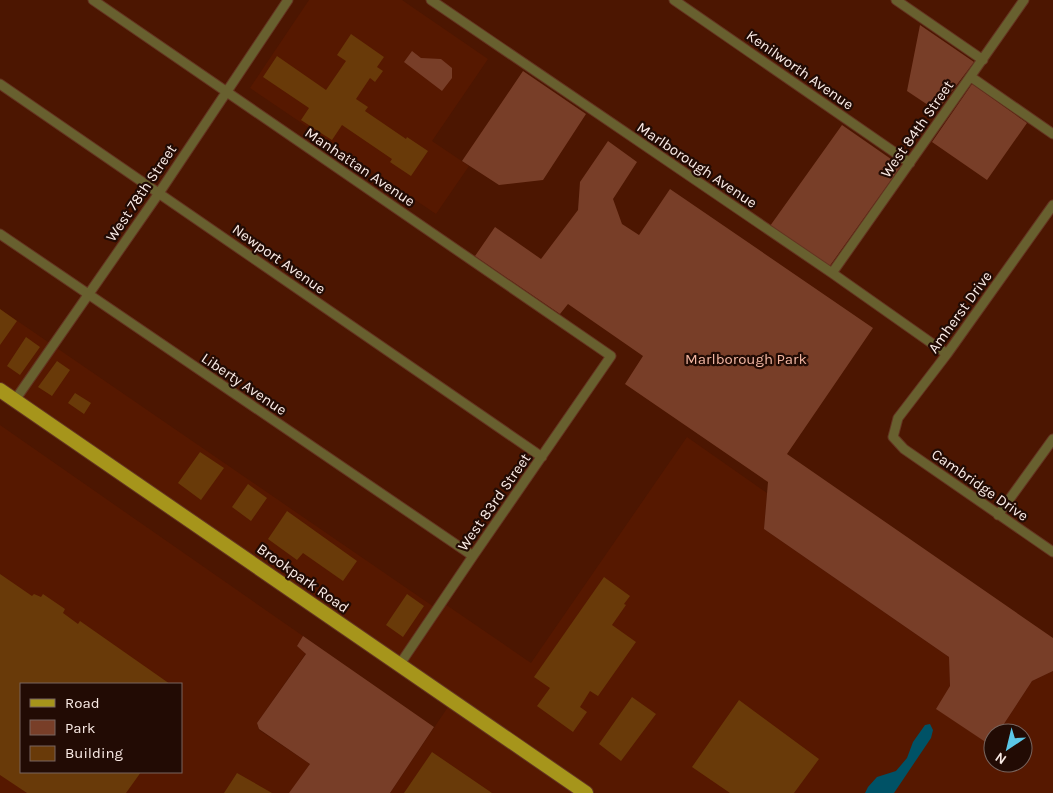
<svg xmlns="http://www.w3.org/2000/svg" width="1053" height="793" font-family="Karla,sans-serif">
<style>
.built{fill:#561800;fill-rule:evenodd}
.green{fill:#783e28}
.water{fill:#005266}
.building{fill:#693a09}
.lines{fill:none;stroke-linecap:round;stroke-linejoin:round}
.street-casing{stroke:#643421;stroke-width:11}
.primary-casing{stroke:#643421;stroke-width:16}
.street{stroke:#68602f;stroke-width:9}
.primary{stroke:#a6951b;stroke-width:14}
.labels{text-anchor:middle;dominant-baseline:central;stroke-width:4.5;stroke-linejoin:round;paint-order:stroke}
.street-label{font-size:15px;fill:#faebe6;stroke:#220b04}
.park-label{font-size:15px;fill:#f2b7a3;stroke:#220b04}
</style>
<rect width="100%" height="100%" fill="#4c1601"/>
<path class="built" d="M309,0H402L488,59L432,141L469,166L436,214L250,88Z
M0,309L437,609L442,602L531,663L687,437L767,493L764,529L949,657L950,686L983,739L990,744L993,740V763H1023V733H998L1032,681L1053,671V793H595L0,383Z
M0,425L303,636L297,646L306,653L257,723L259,730L310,764L290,793H0ZM21,684H181V772H21Z
M448,707L573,793H390Z"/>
<path class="green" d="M920,25L974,62L937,111L907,91Z
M412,51L421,58L441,59L452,68V78L442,91L404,62Z
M523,71L586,114L543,180L499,185L462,161Z
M972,84L1027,123L987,180L932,142Z
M842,125L901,166L829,267L770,226Z
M608,141L637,162L613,199L622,224L639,235L670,189L873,328L787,454L1053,638V671L1032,681L998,733H993V740L990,745L936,709L950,686L949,657L764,529L768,482L625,384L643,356L568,304L560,314L475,256L495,227L541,259L578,210L580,182Z
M303,636L434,727L390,793H289L310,764L259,729L257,723L306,654L297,646Z"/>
<path class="water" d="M930,724L933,730L931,738L894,793H865L868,787L877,777L896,771L907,758L913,742L925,725Z"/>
<path class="building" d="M351,34L384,57L377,67L383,71L375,82L370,78L356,99L368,107L365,111L406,139L407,137L428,151L411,176L390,162L392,159L342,125L332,140L324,135L301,120L309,108L263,77L277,56L326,90L346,61L337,55Z
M0,309L17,321L0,345Z
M26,337L40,347L20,375L7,366Z
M57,361L70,370L52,396L38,387Z
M75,393L91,403L84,414L68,403Z
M200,452L224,468L201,500L178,483Z
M248,484L267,498L251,521L232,507Z
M287,511L357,561L343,581L303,553L297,560L268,539Z
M0,574L32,596L34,594L41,597L43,594L65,609L63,613L78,624L80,621L170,684H21V772H141L126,793H27L0,775Z
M604,577L630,596L624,604L626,605L612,625L636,642L598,696L590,691L580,707L587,712L573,732L537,706L550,688L534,677Z
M407,594L424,606L403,637L386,625Z
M632,697L656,714L621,761L599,744Z
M739,700L819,759L794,793H730L692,767Z
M432,752L492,793H404Z
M237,773L272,793H224Z"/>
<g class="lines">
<g class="street-casing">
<path id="street" d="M93,0L611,356L473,556L400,664
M431,0L832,273L947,354
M674,0L910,163
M896,0L983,60
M971,77L1053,134
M0,84L542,457
M1053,205L947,354L898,418L893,437L904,449L1053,552
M0,234L473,556
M832,273L977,67L1024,0
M15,400L159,193L288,0
M998,515L1053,439"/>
</g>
<g class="primary-casing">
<path id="primary" d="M0,390L586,793"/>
</g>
<use href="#street" class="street"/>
<use href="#primary" class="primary"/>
</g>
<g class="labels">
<g class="street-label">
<text transform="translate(800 70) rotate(35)">Kenilworth Avenue</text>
<text transform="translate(917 129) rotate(-55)">West 84th Street</text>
<text transform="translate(697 165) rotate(34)">Marlborough Avenue</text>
<text transform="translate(360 167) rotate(34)">Manhattan Avenue</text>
<text transform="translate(141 193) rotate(-56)">West 78th Street</text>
<text transform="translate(279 259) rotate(35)">Newport Avenue</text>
<text transform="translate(960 312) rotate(-54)">Amherst Drive</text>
<text transform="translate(244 384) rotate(34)">Liberty Avenue</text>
<text transform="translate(980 485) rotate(35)">Cambridge Drive</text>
<text transform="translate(494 502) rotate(-55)">West 83rd Street</text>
<text transform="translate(303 578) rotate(35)">Brookpark Road</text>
</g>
<g class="park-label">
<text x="746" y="359">Marlborough Park</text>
</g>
</g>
<rect x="20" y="683" width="162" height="90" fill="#220b04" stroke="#78655e"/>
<rect x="30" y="699" width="25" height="8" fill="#a6951b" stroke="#78655e"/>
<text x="65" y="708" font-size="15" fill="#faebe6">Road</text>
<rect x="30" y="720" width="25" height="15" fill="#783e28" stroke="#78655e"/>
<text x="65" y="733" font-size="15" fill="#faebe6">Park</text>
<rect x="30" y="746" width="25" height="15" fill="#693a09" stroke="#78655e"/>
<text x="65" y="758" font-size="15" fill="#faebe6">Building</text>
<g transform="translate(1008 748) rotate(215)"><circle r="24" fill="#220b04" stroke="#78655e"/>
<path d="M0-4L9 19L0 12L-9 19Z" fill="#5cc7e7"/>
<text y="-8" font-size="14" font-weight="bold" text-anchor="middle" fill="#faebe6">N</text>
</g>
</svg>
